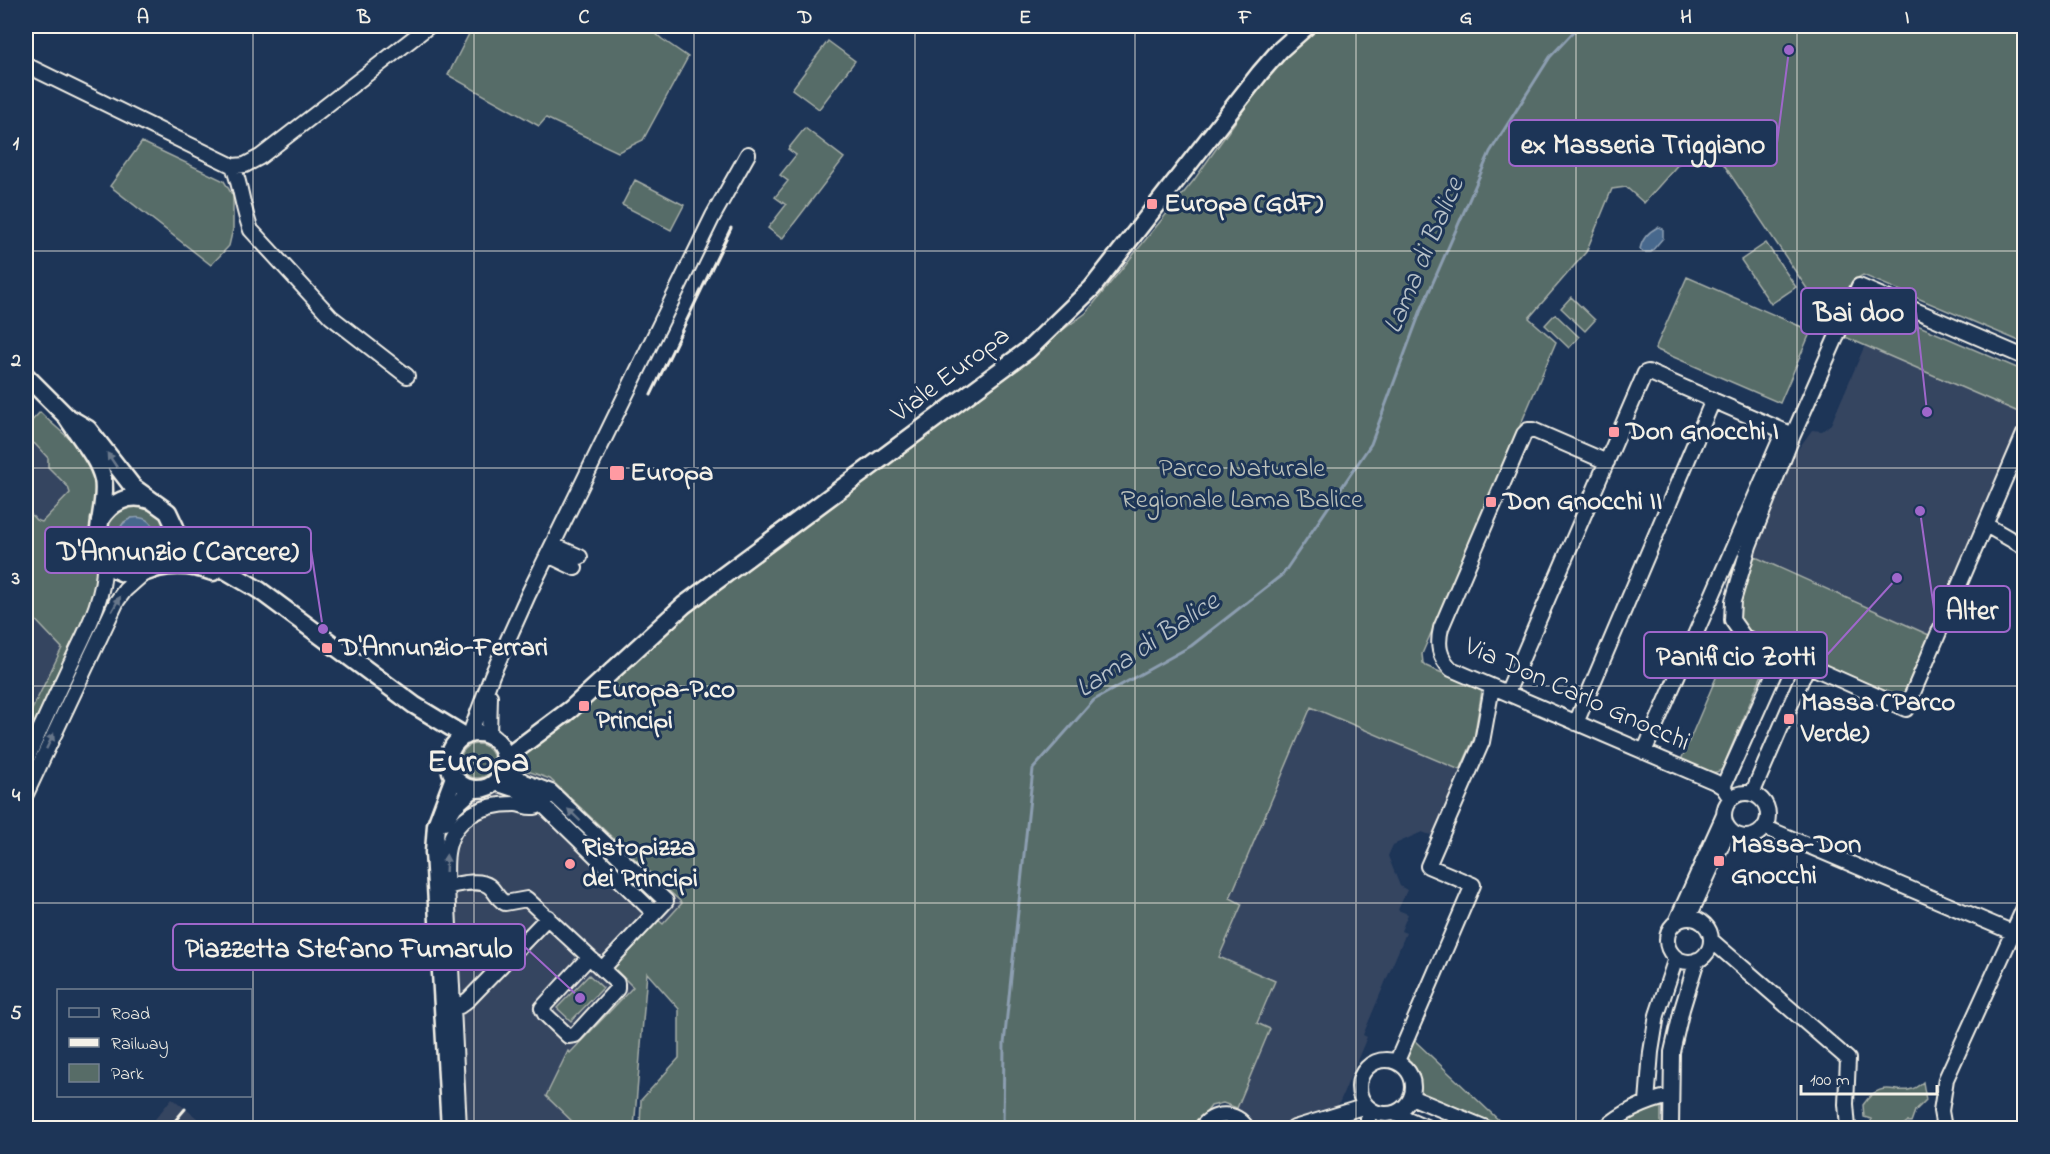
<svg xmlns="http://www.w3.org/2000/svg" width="2050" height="1154" font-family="'Indie Flower',sans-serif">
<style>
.built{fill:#344461}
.green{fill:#576c67;stroke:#a6aea8;stroke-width:1.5;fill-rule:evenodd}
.water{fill:#46678d;stroke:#8c9eb1;stroke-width:1.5}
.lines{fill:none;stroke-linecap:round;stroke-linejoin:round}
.stream{stroke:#8c9eb1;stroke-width:3}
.minor-casing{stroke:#f4f1e8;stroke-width:18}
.major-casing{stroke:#f4f1e8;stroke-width:21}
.minor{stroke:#1d3557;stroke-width:14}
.major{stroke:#1d3557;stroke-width:16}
.rail{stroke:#f4f1e8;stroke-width:3}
.oneway{fill:#68778a}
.grid{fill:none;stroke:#f4f1e8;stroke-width:1.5;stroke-opacity:0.55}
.poi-dot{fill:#ff9aa2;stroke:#1d3557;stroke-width:2}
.labels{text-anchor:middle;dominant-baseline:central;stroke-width:6;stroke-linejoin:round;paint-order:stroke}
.poi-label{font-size:27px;font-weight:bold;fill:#f4f1e8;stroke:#1d3557;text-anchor:start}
.street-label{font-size:27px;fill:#f4f1e8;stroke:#1d3557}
.park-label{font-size:27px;fill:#bdc2bb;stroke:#1d3557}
.water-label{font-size:28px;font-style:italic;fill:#b7c1c8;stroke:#1d3557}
.district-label{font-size:33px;font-weight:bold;fill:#f4f1e8;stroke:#1d3557}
.leader{fill:none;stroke:#9f67cb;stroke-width:2}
.callout-dot{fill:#9f67cb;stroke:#1d3557;stroke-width:2}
.callout{fill:#1d3557;stroke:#9f67cb;stroke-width:2}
.callout-label{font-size:28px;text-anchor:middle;font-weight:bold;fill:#f4f1e8}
.neatline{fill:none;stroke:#f4f1e8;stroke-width:2}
.grid-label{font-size:20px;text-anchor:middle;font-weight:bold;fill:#f4f1e8}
</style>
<rect width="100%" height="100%" fill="#1d3557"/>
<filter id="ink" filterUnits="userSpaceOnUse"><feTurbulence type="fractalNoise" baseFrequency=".0167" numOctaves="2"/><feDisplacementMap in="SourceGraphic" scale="12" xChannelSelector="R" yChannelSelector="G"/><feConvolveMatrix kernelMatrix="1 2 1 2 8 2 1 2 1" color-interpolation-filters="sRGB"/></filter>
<g filter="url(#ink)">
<path class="built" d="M1865,345L2023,414L1929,635L1751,555L1790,460L1812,430L1822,431L1831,424Z
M26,439L35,444L48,458V467L70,492L67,497L42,522L36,519L26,509Z
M26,610L62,648L26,722Z
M1311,706L1460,770L1433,836L1422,832L1393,845L1388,856L1400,886L1407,890L1398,910L1408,914L1401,931L1406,933L1363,1035L1367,1037L1336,1111L1278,1128H1257L1249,1115L1237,1108L1270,1029L1257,1023L1275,981L1219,957L1242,904L1230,898Z
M514,764L520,769L550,778L682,903L663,924L657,919L612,966L634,987L570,1053L568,1052L546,1096L579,1128H455L442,836L445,827L475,795H483L502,787L509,778Z
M172,1098L202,1122L197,1128H151L152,1123Z"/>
<path class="green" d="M473,26H647L662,39L688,57L643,140L618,152L546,118L539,126L448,75Z
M1320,26H2024V343L1863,275L1852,281L1832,326L1704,135L1644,203L1626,187L1612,189L1586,252L1529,318L1556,342L1422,654L1423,663L1426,666L1482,690L1474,738L1460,770L1311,707L1230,898L1242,904L1219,957L1275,981L1257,1023L1270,1029L1237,1108L1223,1103L1211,1106L1195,1128H640L641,1100L679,1058V1009L647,973L634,1128H579L546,1096L568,1051L570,1053L633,987L612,966L657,919L663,924L682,903L550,779L519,768L517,764L518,758L529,746L570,723L683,618L809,523L872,469L1086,313L1194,180L1277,63Z
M828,41L855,61L819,109L792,89Z
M805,128L844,158L782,239L768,228L786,205L775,197L788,181L780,175L796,155L788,149Z
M142,142L224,181L233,196V229L229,246L211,265L110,186Z
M635,180L684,205L671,230L622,205Z
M1766,243L1796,287L1771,304L1741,260Z
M1687,277L1811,331L1780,403L1655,349Z
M1571,297L1595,320L1585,331L1561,308Z
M1859,300L2024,371L2023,414L1843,336Z
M1555,314L1579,337L1569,348L1545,325Z
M40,412C69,442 98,451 97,500C96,514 87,527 89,541C92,569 103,566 92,599L26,740V722L62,648L26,610V509L36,520L42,522L70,493L68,487L48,467V458L35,444L26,439V427Z
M132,505C138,506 145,506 150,508C164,515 172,532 165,547C162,556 154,563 145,565C104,575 88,521 132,505ZM132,518C144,519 151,520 155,533L152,546L142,553L120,529L124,522Z
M1751,555L1929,635L1901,700L1746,631L1737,619L1736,611Z
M1732,640L1769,658L1722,769C1711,779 1692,765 1681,760Z
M460 761a17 17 0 1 1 34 0a17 17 0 1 1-34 0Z
M589,975L603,988L571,1021L557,1008Z
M1414,1040L1507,1128L1421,1093C1421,1078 1418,1068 1407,1058Z
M1923,1082L1926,1100L1915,1111L1911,1122H1907L1899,1128H1872L1871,1119L1864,1117L1863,1105C1885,1072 1900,1104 1923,1082Z
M1661,1105V1128H1616L1639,1113Z"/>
<path class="water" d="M1658,227L1663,229V238L1651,252H1643L1640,249C1642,239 1648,232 1658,227Z
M132,518C144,516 152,521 155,533L152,546C128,570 102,530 132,518Z"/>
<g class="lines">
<path class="stream" d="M1003,1128L1004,1044L1033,769L1094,700L1191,646L1283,574L1371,444L1421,310L1490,152L1550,57L1579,26"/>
<g class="minor-casing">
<path id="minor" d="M26,65L233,166L245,165L260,157L429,26
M233,166C242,189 242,208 251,230L331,317L407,376
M2024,357L1859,286L1793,435L1749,546L1733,601L1732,620L1744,637L1906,709L2024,434
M1607,462L1533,430H1528L1524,434L1441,628C1437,645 1439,657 1451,669L1715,782L1723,787L1731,799
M1986,525L2024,547
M553,545L580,557
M548,555L575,568
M1507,693L1645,373L1648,372L1793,435
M1576,723L1713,400
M470,734L492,675L528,595L713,216L748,154
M489,736L490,696
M1644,752L1784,431
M26,761C40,729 55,697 70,665C85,633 106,597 104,561
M496,783L520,791L542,804L654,913
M1723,787L1782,655
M1724 815a22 22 0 1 1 44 0a22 22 0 1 1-44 0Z
M26,794L117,601L125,590L143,574
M1752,794L1807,667
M1764,827L2014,933
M446,895C447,881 445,867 447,853C452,817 482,804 515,804C521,804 527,808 534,807C542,806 546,799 551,792
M1692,910L1729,829
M1667 940a22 22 0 1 1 44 0a22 22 0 1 1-44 0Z
M1676,922L1724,815
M1711,940L1848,1059L1846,1104L1848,1128
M589,957L542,1008L545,1014L568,1036L575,1035L617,989V983L602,969
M445,1008L460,1006L469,999L548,917
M1359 1087a27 27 0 1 1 54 0a27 27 0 1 1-54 0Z
M1397,1061L1473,885L1428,866L1482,742L1492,687
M1411,1097L1486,1128
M1647,1102L1651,1052L1657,1015L1676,958
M1394,1113L1428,1128
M459,1128L447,886C459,885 478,878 489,886C497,892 495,897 505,903L527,899L602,969L666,901L551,792L525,782L505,770
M1201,1128C1213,1112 1235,1110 1247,1128
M1294,1128L1366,1106
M1366,1128L1370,1109
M1605,1128C1624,1111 1645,1102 1670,1096
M1671,1128L1672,1052L1682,1009L1697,960
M1944,1128L1941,1111L1946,1079L2024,908"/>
</g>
<g class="major-casing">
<path id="major" d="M26,376L66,416L88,429L133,487L168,512L175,527V545L171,556L158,568
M66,416C78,436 98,457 103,479C110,513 76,560 127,574C139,577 147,571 158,568C176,564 196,566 213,572
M100,520C111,502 129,493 149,500
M176,532L188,549L196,556L225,570L259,590L414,705L465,736
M449 761a28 28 0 1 1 56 0a28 28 0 1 1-56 0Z
M505,764L512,753L571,709L684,605L1028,350L1092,288L1260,73L1280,50L1307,26
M444,822L454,806L473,789
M450,1128L434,852L436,825L454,777"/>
</g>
<use href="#minor" class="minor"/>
<use href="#major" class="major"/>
<path class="rail" d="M651,395L731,228
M169,1128L185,1109"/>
</g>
<defs><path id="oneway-solid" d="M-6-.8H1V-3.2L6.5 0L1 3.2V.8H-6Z" transform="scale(1.5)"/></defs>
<g class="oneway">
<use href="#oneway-solid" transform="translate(112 460) rotate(-124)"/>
<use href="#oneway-solid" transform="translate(116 604) rotate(-60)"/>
<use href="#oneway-solid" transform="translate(50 741) rotate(-65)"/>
<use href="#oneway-solid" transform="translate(574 815) rotate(-136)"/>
<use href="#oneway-solid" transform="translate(446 863) rotate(-88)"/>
</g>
</g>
<path class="grid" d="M253,26V1128M474,26V1128M694,26V1128M915,26V1128M1135,26V1128M1356,26V1128M1576,26V1128M1797,26V1128M26,251H2024M26,468H2024M26,686H2024M26,903H2024"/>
<g class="poi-dot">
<rect x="1146" y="198" width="12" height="12" rx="3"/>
<rect x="1608" y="426" width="12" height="12" rx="3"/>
<rect x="609" y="465" width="16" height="16" rx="3"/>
<rect x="1485" y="496" width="12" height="12" rx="3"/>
<rect x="321" y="642" width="12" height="12" rx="3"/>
<rect x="578" y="700" width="12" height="12" rx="3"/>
<rect x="1783" y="713" width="12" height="12" rx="3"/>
<rect x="1713" y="855" width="12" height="12" rx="3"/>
<circle cx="570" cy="864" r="6"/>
</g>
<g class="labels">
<g class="poi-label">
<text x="1164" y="204">Europa (GdF)</text>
<text x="1626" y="432">Don Gnocchi I</text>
<text x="630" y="473">Europa</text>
<text x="1503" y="502">Don Gnocchi II</text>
<text x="339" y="648">D'Annunzio-Ferrari</text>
<text x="596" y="690">Europa-P.co<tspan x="596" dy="31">Principi</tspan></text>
<text x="1801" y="703">Massa (Parco<tspan x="1801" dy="31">Verde)</tspan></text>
<text x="1731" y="845">Massa-Don<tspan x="1731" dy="31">Gnocchi</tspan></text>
<text x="582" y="848">Ristopizza<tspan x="582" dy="31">dei Principi</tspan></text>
</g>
<g class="street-label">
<text transform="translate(951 375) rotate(-37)">Viale Europa</text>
<text transform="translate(1577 695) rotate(24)">Via Don Carlo Gnocchi</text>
</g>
<g class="park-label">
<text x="1242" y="469">Parco Naturale<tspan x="1242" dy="31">Regionale Lama Balice</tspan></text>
</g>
<g class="water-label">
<text transform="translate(1425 256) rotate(-67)">Lama di Balice</text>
<text transform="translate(1148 646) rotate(-34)">Lama di Balice</text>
</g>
<g class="district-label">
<text x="478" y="763">Europa</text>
</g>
</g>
<path class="leader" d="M1789 50L1777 143M1927 412L1916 311M323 629L311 550M1920 511L1934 609M1897 578L1827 655M580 998L525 947"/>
<g class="callout-dot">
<circle cx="1789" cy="50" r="6"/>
<circle cx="1927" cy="412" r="6"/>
<circle cx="323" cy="629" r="6"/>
<circle cx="1920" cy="511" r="6"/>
<circle cx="1897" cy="578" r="6"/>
<circle cx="580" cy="998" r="6"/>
</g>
<g class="callout">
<rect x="1509" y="120" width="268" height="46" rx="6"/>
<rect x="1801" y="288" width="115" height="46" rx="6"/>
<rect x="45" y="527" width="266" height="46" rx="6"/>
<rect x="1934" y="586" width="76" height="46" rx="6"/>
<rect x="1644" y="632" width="183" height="46" rx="6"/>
<rect x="173" y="924" width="352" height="46" rx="6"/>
</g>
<g class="callout-label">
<text x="1643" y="153">ex Masseria Triggiano</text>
<text x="1859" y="321">Bai doo</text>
<text x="178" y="560">D'Annunzio (Carcere)</text>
<text x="1972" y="619">Alter</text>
<text x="1736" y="665">Panificio Zotti</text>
<text x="349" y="957">Piazzetta Stefano Fumarulo</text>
</g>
<rect width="2050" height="1154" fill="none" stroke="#1d3557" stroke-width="66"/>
<rect x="57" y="989" width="195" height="108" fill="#1d3557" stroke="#738091" stroke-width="1.5"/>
<rect x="69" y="1008" width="30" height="9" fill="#1d3557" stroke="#738091" stroke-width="1.5"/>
<text x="111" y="1019" font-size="18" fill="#f4f1e8">Road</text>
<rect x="69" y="1038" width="30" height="9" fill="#f4f1e8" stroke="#738091" stroke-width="1.5"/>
<text x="111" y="1049" font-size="18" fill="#f4f1e8">Railway</text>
<rect x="69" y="1064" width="30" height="18" fill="#576c67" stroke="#738091" stroke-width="1.5"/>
<text x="111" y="1079" font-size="18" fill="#f4f1e8">Park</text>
<path d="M1801 1085v9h136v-9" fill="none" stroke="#f4f1e8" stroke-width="3"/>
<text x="1810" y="1085" font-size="18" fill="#f4f1e8" stroke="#1d3557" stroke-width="4.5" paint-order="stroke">100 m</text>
<rect x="33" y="33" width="1984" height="1088" class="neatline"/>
<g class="grid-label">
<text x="143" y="23">A</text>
<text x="364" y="23">B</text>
<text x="584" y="23">C</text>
<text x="805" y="23">D</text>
<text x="1025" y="23">E</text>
<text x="1245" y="23">F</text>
<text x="1466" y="23">G</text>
<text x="1686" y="23">H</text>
<text x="1907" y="23">I</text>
<text x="16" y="149">1</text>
<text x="16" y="366">2</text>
<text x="16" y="584">3</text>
<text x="16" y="801">4</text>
<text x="16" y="1019">5</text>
</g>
</svg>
